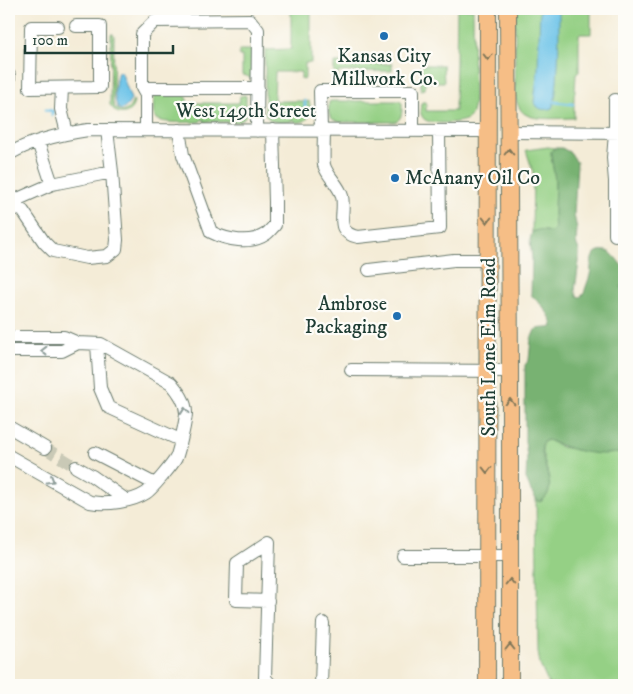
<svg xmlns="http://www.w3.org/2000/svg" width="633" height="694" font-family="'IM FELL DW Pica',serif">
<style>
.green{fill:#95d085;stroke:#5a865c}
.forest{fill:#78b272;stroke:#4c7853}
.water{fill:#6bc2e8;stroke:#45808e}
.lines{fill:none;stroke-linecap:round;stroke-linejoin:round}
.stream{stroke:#6bc2e8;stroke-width:3}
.minor-tunnel{stroke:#c9c9b6;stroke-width:12;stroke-dasharray:12 6;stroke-linecap:butt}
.minor-casing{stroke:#6a7a6d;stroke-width:14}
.major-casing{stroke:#6a7a6d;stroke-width:18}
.minor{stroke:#fff;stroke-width:12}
.major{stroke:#f6be86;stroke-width:16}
.oneway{stroke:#807759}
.oneway2{stroke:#8f9e9a}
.poi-dot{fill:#1f6fb2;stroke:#fdfcf7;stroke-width:2}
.labels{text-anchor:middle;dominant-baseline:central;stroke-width:4.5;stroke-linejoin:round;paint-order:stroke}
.poi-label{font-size:20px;fill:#1f3d34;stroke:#fdfcf7}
.street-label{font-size:20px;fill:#1f3d34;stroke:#fdfcf7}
</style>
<rect width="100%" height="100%" fill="#fdfcf7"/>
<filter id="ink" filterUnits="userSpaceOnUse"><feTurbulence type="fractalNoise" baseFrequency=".02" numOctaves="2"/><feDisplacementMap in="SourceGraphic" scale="10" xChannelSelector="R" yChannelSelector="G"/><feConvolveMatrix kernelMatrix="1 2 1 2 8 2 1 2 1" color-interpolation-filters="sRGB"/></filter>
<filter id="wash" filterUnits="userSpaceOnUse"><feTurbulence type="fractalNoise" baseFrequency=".0096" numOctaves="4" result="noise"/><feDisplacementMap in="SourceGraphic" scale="20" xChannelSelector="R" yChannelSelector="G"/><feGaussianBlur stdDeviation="1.12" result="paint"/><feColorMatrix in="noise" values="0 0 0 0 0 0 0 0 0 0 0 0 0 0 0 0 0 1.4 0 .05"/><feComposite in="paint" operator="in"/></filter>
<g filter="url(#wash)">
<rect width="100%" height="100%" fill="#f4ecd7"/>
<path class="green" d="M291,9H311V63H305V78L304,80L301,79V72H275L274,101H304V112L306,111V102L309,101C313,113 309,124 295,122L294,120H291V122H289C279,122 269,124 265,113V50L291,49Z
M457,9H473L474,101C473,106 473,113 470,117C465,124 430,125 424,119C420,115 420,109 421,104L422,102H425L426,103V111H455Z
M515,9H591V34H579V72L576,74L575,92L574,95V118C562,118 535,121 525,114C519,110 517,103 515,96Z
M111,34H113L114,35L113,103L115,108L122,112C129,110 131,106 133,100L134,101C133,111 125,116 116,112L110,105Z
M239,50H253V74L251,79L247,76L242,75V56H239Z
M334,63L392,64V71L338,72V80L335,81L334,79Z
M421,65H443L444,82H425V89L421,90Z
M157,94H185L187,96V103H239L240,96L245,95L246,96V110L243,111V113L246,115L243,119L238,122H204V119H202L201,121L199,122C189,122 160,125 155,117C152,112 154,103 154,97Z
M331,101H400L402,103C402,111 403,117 396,122H339C328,119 328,113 329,102Z
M548,147L555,148L551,151C551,161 554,170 555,180C555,196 553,213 555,229L551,232L538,230L532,232L533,172L526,150Z
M548,440L561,447L607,454L618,452L624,454V685H549L540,665L538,652L536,499L540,501C563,489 537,459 543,442Z"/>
<path class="forest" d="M555,148H562L571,153L577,163L574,215L577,229L576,243L579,250V262L575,290L577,296L580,297L584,294C585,288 588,282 590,275C592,267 589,254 599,251C603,250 608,251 611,253C616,257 620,264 624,268V280L621,287L624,291V454C617,452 612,454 605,454C586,454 565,448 548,440L543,442C536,459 563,489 540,502L536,499L531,491L526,479L527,457L525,441V365L529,360L531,339L535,330C541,327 546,329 553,327C553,317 539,301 531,295L532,259L530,240L532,232L538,230L551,232L555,229C553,212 555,196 555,180C554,170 551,161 551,151Z"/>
<path class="water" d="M540,9H559C559,33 559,57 557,81C556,90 556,100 552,108C544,111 538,110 534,102L538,68Z
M121,71L131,99C129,105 121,115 117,106C113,98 115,79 118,72Z"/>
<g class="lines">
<path class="stream" d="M305,101V111
M555,102L573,104
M46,110L53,111L52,115
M240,112H246"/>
</g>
</g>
<g filter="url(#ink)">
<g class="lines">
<path class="minor-tunnel" d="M45,448L76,467"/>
<g class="minor-casing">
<path id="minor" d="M58,27H31L30,88L100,87V26H76
M9,75V116
M62,88L61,109L67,133
M142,88H258
M615,100V133L613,158L615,181V235
M146,130V95L142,88V34L155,21L250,20L258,30L257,131
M179,130L183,155L211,232C227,240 250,245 266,234C269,232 272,228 275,225V202L273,130
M321,130L320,91H413V131
M324,130C324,138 323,159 324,165C327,176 339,185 342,196C346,214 333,232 358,237L440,228L439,131
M509,132L624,133
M38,142L52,184
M9,154C33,140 61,134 88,130L488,131
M9,203L23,211L44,242L53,251L87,258L107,256L116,249L117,240L112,172L107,130
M9,203L52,184L112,172
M369,270L454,260H487
M9,337H64L78,343
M97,344L100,388L108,407L180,440
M9,351H62L78,343L101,344L171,383C178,391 186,401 186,413C186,420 179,451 176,458C173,464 152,489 146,493C132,502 107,505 90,502L9,456
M351,370L510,371
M9,427L45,448
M95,453L155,484
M76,467L92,476L126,500
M403,556H510
M268,601L236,600L237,563L269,542L265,678L271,685
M321,685L323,623"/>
</g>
<g class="major-casing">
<path id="major" d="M508,9L510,371V685
M487,685L488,9"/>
</g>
<use href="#minor" class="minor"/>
<use href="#major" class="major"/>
</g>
<defs><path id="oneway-chevron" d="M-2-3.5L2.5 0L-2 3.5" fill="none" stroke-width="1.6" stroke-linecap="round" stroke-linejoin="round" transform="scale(1.25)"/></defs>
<g class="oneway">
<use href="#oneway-chevron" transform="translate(488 57) rotate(90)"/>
<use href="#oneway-chevron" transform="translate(509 152) rotate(-90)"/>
<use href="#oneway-chevron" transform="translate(487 220) rotate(90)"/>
<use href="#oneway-chevron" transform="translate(510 402) rotate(-90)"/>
<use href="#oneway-chevron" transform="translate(487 470) rotate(90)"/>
<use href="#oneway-chevron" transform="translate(510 582) rotate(-90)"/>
<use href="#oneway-chevron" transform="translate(510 647) rotate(-90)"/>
</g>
<g class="oneway2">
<use href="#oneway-chevron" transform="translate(44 351) rotate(180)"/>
<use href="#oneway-chevron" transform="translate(185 411) rotate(-95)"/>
<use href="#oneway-chevron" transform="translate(51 480) rotate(30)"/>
</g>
</g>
<g class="poi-dot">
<circle cx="384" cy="36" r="5"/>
<circle cx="395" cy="178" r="5"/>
<circle cx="397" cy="316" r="5"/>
</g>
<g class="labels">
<g class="poi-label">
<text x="384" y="56">Kansas City<tspan x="384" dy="23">Millwork Co.</tspan></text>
<text x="405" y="178" text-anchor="start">McAnany Oil Co</text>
<text x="387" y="304" text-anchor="end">Ambrose<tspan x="387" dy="23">Packaging</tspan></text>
</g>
<g class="street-label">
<text x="246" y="111">West 149th Street</text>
<text transform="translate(489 347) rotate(-90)">South Lone Elm Road</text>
</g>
</g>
<rect width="633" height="694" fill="none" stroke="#fdfcf7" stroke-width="30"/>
<path d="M25 45v8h148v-8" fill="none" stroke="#1f3d34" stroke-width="2.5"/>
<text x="32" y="45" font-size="15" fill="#1f3d34" stroke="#fdfcf7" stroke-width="4" paint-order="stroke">100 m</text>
</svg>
